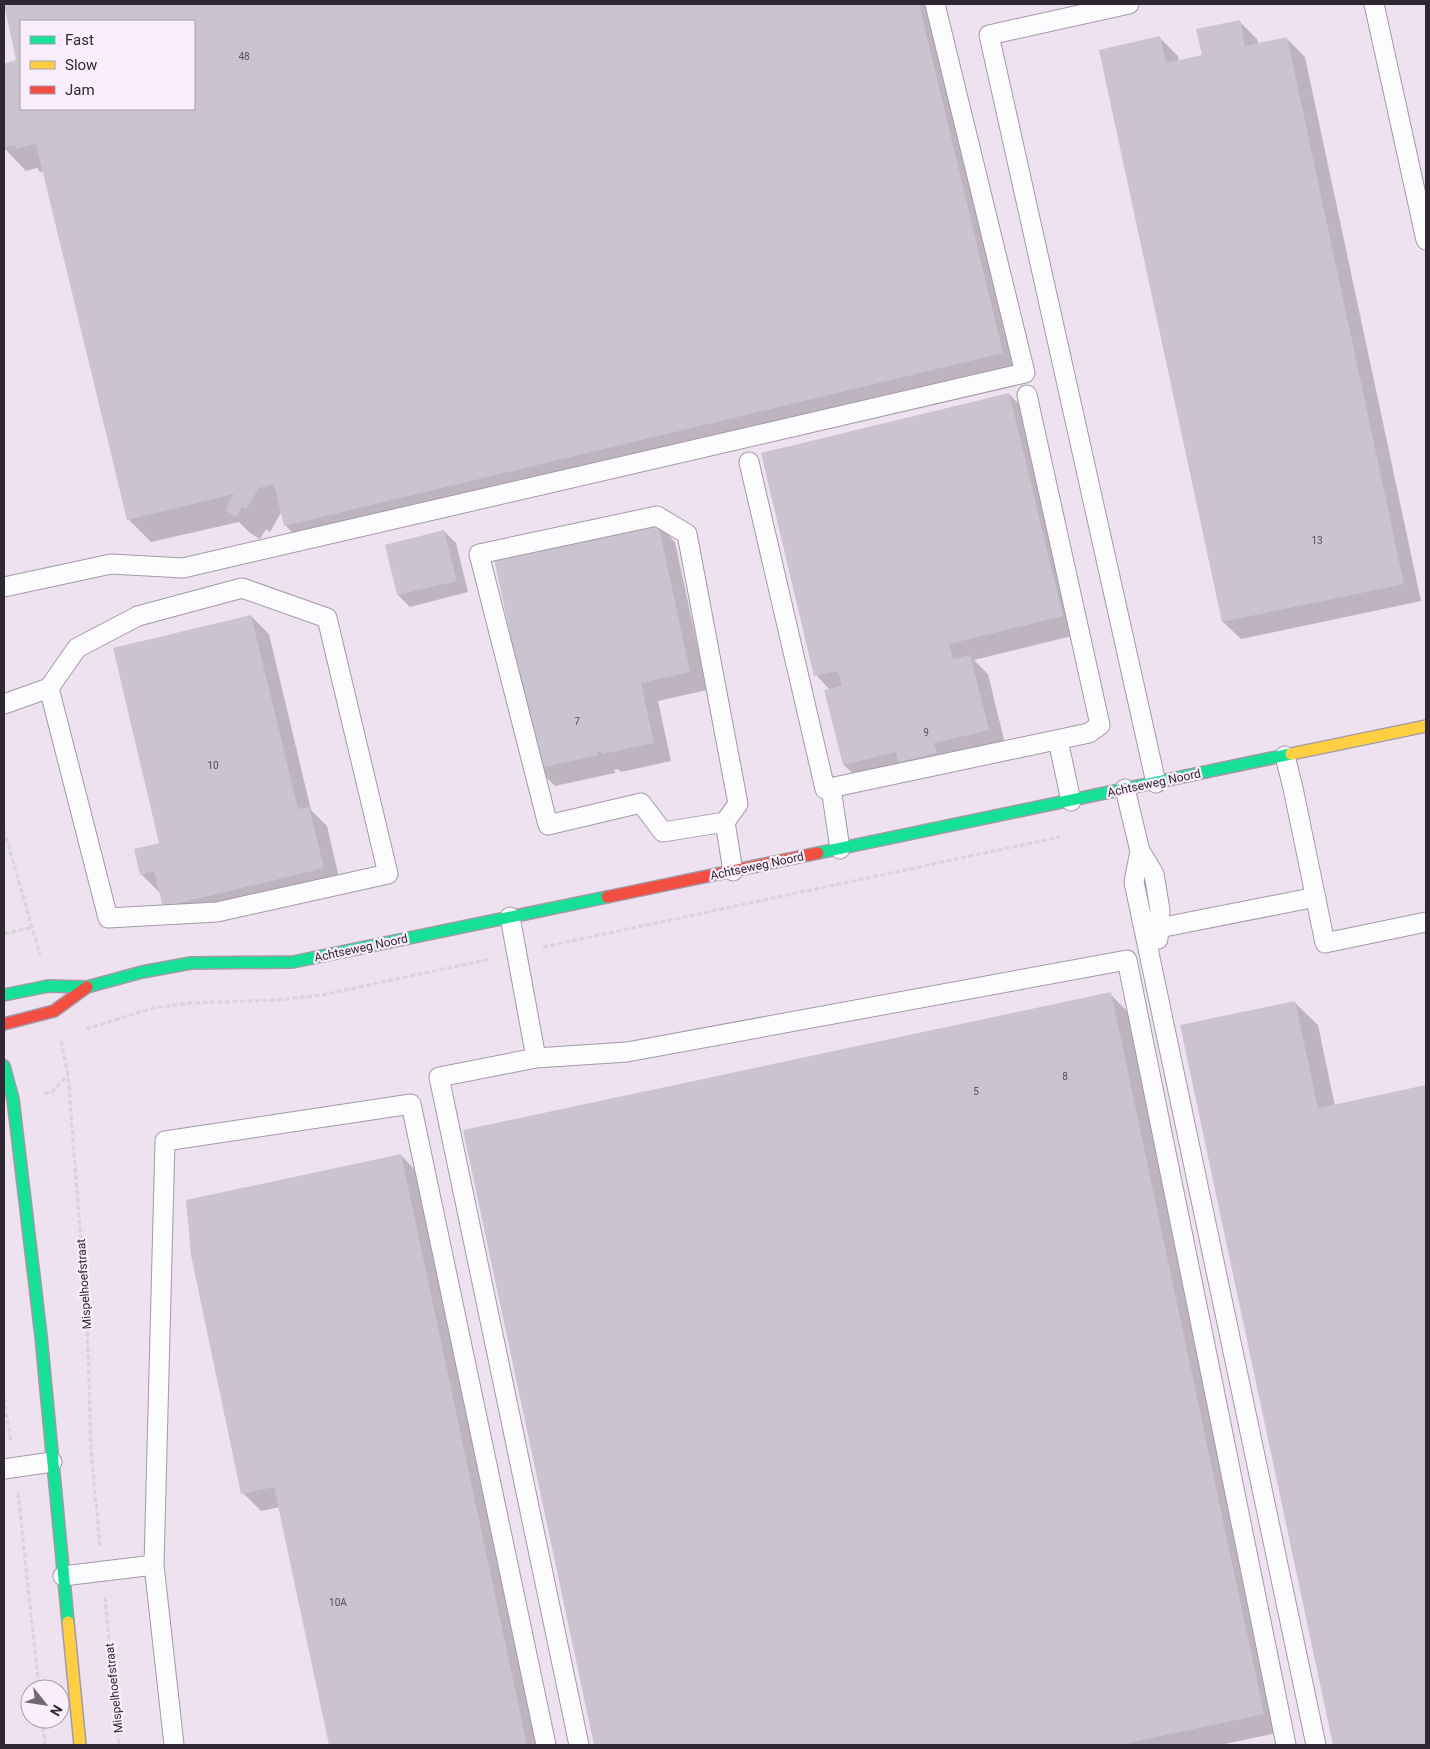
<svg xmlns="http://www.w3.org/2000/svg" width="1430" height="1749" font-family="Roboto,sans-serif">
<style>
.shadow{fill:#0003;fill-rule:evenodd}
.building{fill:#cac4d0;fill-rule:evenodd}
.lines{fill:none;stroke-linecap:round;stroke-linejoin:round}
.lane-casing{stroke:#a39aa6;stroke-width:21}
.fast-casing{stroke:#a39aa6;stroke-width:14}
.slow-casing{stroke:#a39aa6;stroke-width:14}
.jam-casing{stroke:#a39aa6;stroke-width:14}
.path{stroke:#d8d4d8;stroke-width:3;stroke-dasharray:5 2.5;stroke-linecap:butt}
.lane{stroke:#fcfbfd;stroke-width:19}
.fast{stroke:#16e098;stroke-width:11}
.slow{stroke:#ffcf43;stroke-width:11}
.jam{stroke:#f24e42;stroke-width:11}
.labels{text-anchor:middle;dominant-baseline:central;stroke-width:4.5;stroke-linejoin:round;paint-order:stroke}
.number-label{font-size:10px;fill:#564e59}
.street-label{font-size:12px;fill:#2f2731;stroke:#faedfd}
</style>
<rect width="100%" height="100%" fill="#eee2f1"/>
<path class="shadow" d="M4,4H937L1026,376L309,549L286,526L282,511L270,532L266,529L260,539L250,533L239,522L151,542L128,519L44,171L40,172L37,168L26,171L4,148V65L18,61ZM21,21H194V109H21Z
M1239,21L1257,39L1259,45L1287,39L1305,57L1421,601L1241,639L1223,622L1160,38L1178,56L1179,62L1204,56Z
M1009,394L1027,412L1080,634L974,660L988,674L1006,748L862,783L844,765L830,690L816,675Z
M658,524L675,542L707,690L658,701L671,761L621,772L618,769L614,770L615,773L555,786L537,768Z
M444,531L456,543L468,592L410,607L398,595L386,545Z
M251,616L269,634L311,810L327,826L341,886L182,924L164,907L160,892H159L141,874L161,844Z
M1110,994L1128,1012L1281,1732L1220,1745H595L465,1131Z
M1294,1002L1318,1025L1335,1106L1426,1086V1745H1334L1182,1026Z
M401,1155L418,1173L541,1745H331L280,1507L261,1511L243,1493Z"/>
<path class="building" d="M4,4H919L1003,353L284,526L274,484L259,488L246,509L242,507L236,517L225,510L234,494L127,520L36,144L16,149L15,145L4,147V64L16,60ZM21,21H194V109H21Z
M1240,20L1245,46L1287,37L1404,584L1222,622L1099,50L1160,36L1166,63L1202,55L1196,29Z
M1009,393L1063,616L949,644L953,659L970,655L989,730L934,743L937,753L898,762L896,752L843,765L824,690L842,686L838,671L814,676L761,453Z
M658,523L690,672L641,683L654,743L602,754L601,751L597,752L598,755L536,769L526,708L494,559Z
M444,530L457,581L397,595L385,545Z
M251,615L298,809L309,807L324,868L163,907L154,871L140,875L134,849L159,843L113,648Z
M1111,992L1264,1714L1119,1745H594L463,1130Z
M1295,1001L1318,1108L1426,1085V1745H1333L1180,1025Z
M401,1154L527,1745H329L274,1487L241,1494L191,1255L186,1200Z"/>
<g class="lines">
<g class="lane-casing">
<path id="lane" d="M1129,4L989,35L1156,783
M1374,4L1426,240
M749,462L825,789L1089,733L1100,725L1027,395
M4,587L111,564L183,568L1025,373L935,4
M4,704L49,688L77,648L138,616L242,588L327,618L388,874L217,912L108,918L49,688
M1058,740L1071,801
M1285,756L1293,788L1325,943L1426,922
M831,788L840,849
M1125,789L1140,851L1134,882L1316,1745
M725,822L663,832L641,803L548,825L479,554L657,516L687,534L738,804L725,822L733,871
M1140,851L1154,874L1160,910L1158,939
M510,917L536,1058
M1159,928L1316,897
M4,1469L52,1462
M63,1576L154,1565
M174,1745L154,1565L165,1141L411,1104L546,1745
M579,1745L439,1077L536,1058L627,1052L1127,960L1286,1745"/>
</g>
<g class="fast-casing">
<path id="fast" d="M818,853L1291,754
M4,995L48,986L87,987L142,972L191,963L293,962L607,897
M4,1066L13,1099L41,1336L68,1622"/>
</g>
<g class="slow-casing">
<path id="slow" d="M1291,754L1426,726
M68,1622L80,1745"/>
</g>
<g class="jam-casing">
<path id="jam" d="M607,897L818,853
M4,1024L54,1011L87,987"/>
</g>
<path class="path" d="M4,830L40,955
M4,934L32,927
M543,947L1060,837
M86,1029L153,1008L190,1003L278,1000L322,995L490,959
M61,1041L68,1075L87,1321L91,1450L100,1546
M44,1093L52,1092L68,1075
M4,1398L11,1442
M18,1493L39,1689
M105,1597L119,1745
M42,1719L45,1745"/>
<use href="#lane" class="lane"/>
<use href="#fast" class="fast"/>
<use href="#slow" class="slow"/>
<use href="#jam" class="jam"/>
</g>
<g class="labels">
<g class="number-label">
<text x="244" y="56">48</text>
<text x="1317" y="540">13</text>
<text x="577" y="721">7</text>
<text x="926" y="732">9</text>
<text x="213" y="765">10</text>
<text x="1065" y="1076">8</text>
<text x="976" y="1091">5</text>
<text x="338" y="1602">10A</text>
</g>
<g class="street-label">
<text transform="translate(1154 783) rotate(-12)">Achtseweg Noord</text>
<text transform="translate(757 866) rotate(-12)">Achtseweg Noord</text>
<text transform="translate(361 948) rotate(-12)">Achtseweg Noord</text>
<text transform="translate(84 1284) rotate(-94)">Mispelhoefstraat</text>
<text transform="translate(114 1688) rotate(-96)">Mispelhoefstraat</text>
</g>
</g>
<rect width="1430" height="1749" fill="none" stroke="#2f2731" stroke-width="10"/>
<rect x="20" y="20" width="175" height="90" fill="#faedfd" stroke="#a99eab"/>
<rect x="30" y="36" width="25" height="8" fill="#16e098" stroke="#a99eab"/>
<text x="65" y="45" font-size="15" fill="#2f2731">Fast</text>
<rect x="30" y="61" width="25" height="8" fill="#ffcf43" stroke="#a99eab"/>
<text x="65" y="70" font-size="15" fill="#2f2731">Slow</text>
<rect x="30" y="86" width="25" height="8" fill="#f24e42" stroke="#a99eab"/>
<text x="65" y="95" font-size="15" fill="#2f2731">Jam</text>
<g transform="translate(45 1704) rotate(120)"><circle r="24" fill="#faedfd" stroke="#a99eab"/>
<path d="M0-4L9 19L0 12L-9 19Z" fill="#726874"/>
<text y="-8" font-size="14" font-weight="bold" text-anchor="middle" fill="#2f2731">N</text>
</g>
</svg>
